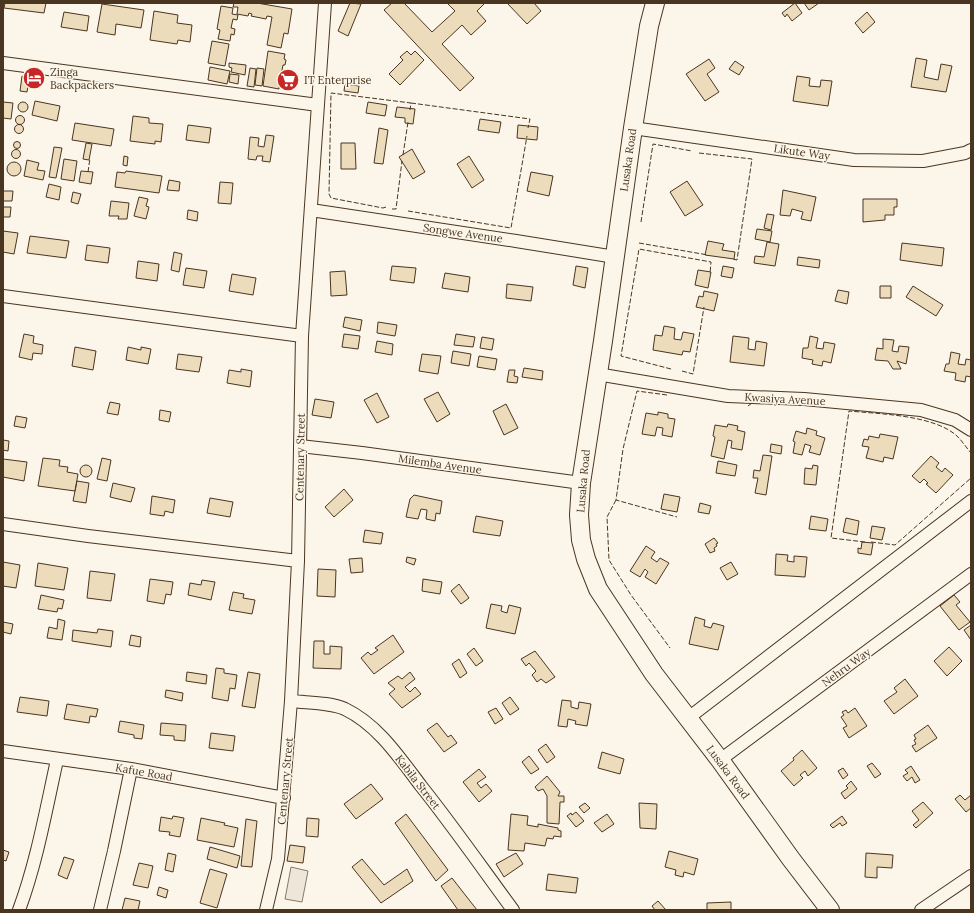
<svg xmlns="http://www.w3.org/2000/svg" width="974" height="913" font-family="Lora,serif">
<style>
.green{fill:#ede6d9;stroke:#887966}
.building{fill:#ecdcbc;stroke:#4a3520}
.lines{fill:none;stroke-linecap:round;stroke-linejoin:round}
.minor-casing{stroke:#4a3520;stroke-width:14}
.highway-casing{stroke:#4a3520;stroke-width:20}
.minor{stroke:#fbf6e9;stroke-width:12}
.highway{stroke:#fbf6e9;stroke-width:18}
.fence{stroke:#4a3520;stroke-width:1;stroke-dasharray:5 2;stroke-linecap:butt}
.labels{text-anchor:middle;dominant-baseline:central;stroke-width:3;stroke-linejoin:round;paint-order:stroke}
.poi-label{font-size:11px;fill:#4a3520;stroke:#fbf6e9;text-anchor:start}
.street-label{font-size:11px;fill:#4a3520;stroke:#fbf6e9}
</style>
<rect width="100%" height="100%" fill="#fbf6e9"/>
<path class="green" d="M291,867L308,871L302,902L285,899Z"/>
<path class="building" d="M5,3H46L44,13L4,8Z
M234,3H257L292,9L288,34L284,33L281,48L267,45L272,17L267,16L266,19L251,16L252,14L249,13L248,16L237,14L238,7H233Z
M350,3L361,4L348,36L338,31Z
M392,3H404L432,32L455,11L447,3H485L477,11L486,21L471,35L462,25L442,44L474,78L460,91L384,10Z
M507,3H534L541,11L527,24Z
M795,3L802,13L792,21L787,14L785,17L782,13Z
M804,3H819L809,10Z
M102,4L144,10L141,28L116,24L115,35L97,32Z
M221,6L233,8L232,14L238,15L237,20L233,19L231,28L235,29L234,35L231,34L230,41L218,39L220,30L217,29Z
M154,11L178,15L177,23L192,25L190,42L178,40L177,44L150,40Z
M64,12L89,16L87,31L61,27Z
M867,12L875,22L863,33L855,23Z
M212,41L229,44L225,66L208,63Z
M268,51L285,54L284,59L286,60L285,65H283L281,76H285L284,82L280,81L279,89L263,86Z
M407,51L411,55L415,51L424,60L400,85L389,74L403,60L400,57Z
M916,58L927,60L924,77L938,80L941,64L952,66L946,92L911,87Z
M709,59L715,68L707,74L719,92L705,101L686,74Z
M735,61L744,67L739,75L729,69Z
M229,63L246,65L245,75L231,72L232,68L229,67Z
M210,67L230,71L227,84L208,80Z
M250,68L256,69L254,87L247,86Z
M257,68L264,69L262,86L255,85Z
M230,74L239,75L238,84L229,82Z
M22,76L38,79L37,88L28,86L27,92L20,91Z
M797,76L810,78L809,86L820,87L821,80L832,81L828,106L793,101Z
M345,84L359,86L358,93L344,91Z
M35,101L60,106L57,121L32,115Z
M3,102L13,103L11,119L3,118Z
M368,102L387,105L385,116L366,113Z
M18 107a5 5 0 1 1 10 0a5 5 0 1 1-10 0Z
M397,107L415,109L413,124L405,123V118L395,117Z
M15.5 120a4.5 4.5 0 1 1 9 0a4.5 4.5 0 1 1-9 0Z
M133,116L149,118V123L163,124L161,142L155,141V144L130,141Z
M480,119L501,122L499,133L478,130Z
M75,123L114,129L111,146L72,140Z
M14.5 129a4.5 4.5 0 1 1 9 0a4.5 4.5 0 1 1-9 0Z
M188,125L211,128L209,143L186,140Z
M518,125L538,127L537,140L517,138Z
M379,128L388,130L383,164L374,163Z
M266,135L274,136L270,162L262,161L263,156H257L256,160L248,159L250,137L259,138L258,146L264,147Z
M13.5 145a3.5 3.5 0 1 1 7 0a3.5 3.5 0 1 1-7 0Z
M86,143L92,144L89,160L83,159Z
M341,143H355L356,169H341Z
M54,147L62,148L56,178L49,177Z
M412,149L425,172L413,179L399,157Z
M11.5 154a4.5 4.5 0 1 1 9 0a4.5 4.5 0 1 1-9 0Z
M124,156L128,157L127,166L123,165Z
M469,156L484,180L472,188L457,164Z
M64,159L77,161L74,181L61,179Z
M27,160L39,163L37,170L45,171L43,180L24,176Z
M7 169a7 7 0 1 1 14 0a7 7 0 1 1-14 0Z
M81,171L93,172L91,184L79,182Z
M126,171L162,176L159,193L115,187L117,172L125,173Z
M531,172L553,176L549,196L527,191Z
M169,180L180,182L179,191L167,190Z
M687,181L703,205L685,216L670,192Z
M220,182L233,183L231,204L218,203Z
M49,184L61,187L59,200L46,197Z
M783,190L816,197L811,221L801,219L803,212L792,209L790,216L780,215Z
M3,191H13L12,201H3Z
M73,192L81,194L78,204L71,202Z
M139,197L148,199L146,206L149,207L146,219L134,216Z
M863,199H897V207H894V215H885V220L863,222Z
M111,201L129,203L127,219H118L119,216H109Z
M3,207H11L10,217H3Z
M188,210L198,212L197,221L187,219Z
M767,214L774,215L771,230L764,228Z
M757,229L772,231L770,242L755,239Z
M3,231L18,233L14,254L3,252Z
M30,236L69,241L66,258L27,253Z
M708,241L724,244L722,250L735,252L734,259L705,255Z
M767,242L779,244L775,266L754,263L755,256L764,257Z
M902,243L944,248L942,266L900,260Z
M87,245L110,248L108,263L85,260Z
M174,252L182,254L179,272L171,270Z
M798,257L820,260L819,268L797,265Z
M138,261L159,264L157,281L136,278Z
M392,266L416,268L414,283L390,280Z
M576,266L588,268L585,288L573,285Z
M723,266L734,268L732,278L721,276Z
M186,268L207,271L204,288L183,285Z
M698,270L711,272L708,288L695,285Z
M345,271L347,295L331,296L330,272Z
M445,273L470,277L468,292L442,288Z
M232,274L256,278L253,295L229,291Z
M507,284L533,287L531,301L506,298Z
M880,286H891V298H880Z
M913,286L943,305L936,316L906,297Z
M838,290L849,292L847,304L835,301Z
M704,291L718,294L714,311L696,307L699,296L703,297Z
M345,317L362,320L360,331L343,327Z
M378,322L397,325L395,336L377,333Z
M664,326L675,328L674,339L681,340L683,332L694,334L690,352L683,351L682,355L653,350L655,335L662,336Z
M24,334L34,336L33,343L43,345L42,354L33,353L32,360L19,357Z
M344,334L360,336L358,349L342,347Z
M456,334L475,337L473,347L454,345Z
M733,336L749,338L748,349L755,350L756,341L767,343L764,366L730,362Z
M810,336L818,338L816,348L823,349L824,342L835,344L831,363L823,361L822,366L812,364L813,360L802,358L803,348H808Z
M482,337L494,339L492,350L480,348Z
M883,339L894,340L892,351L898,352L899,346L909,347L906,364L897,361L901,369H893L888,361L875,360L877,348L883,349Z
M377,341L393,344L392,355L375,352Z
M75,347L96,351L93,370L72,366Z
M128,347L141,350V347L151,349L148,364L126,360Z
M453,351L471,354L469,366L451,363Z
M951,352L960,354L958,364L965,365L966,359L971,360V377L966,376L965,382L955,380L956,373L944,371L946,364H949Z
M178,354L202,357L199,372L176,369Z
M422,354L441,356L438,374L419,371Z
M479,356L497,359L495,370L477,367Z
M524,368L543,371L542,380L522,377Z
M241,369L252,371L250,387L227,383L229,370L241,372Z
M509,370H515L514,376L518,377L517,383L507,382Z
M438,392L450,414L437,422L424,399Z
M377,393L389,417L377,423L364,400Z
M315,399L334,402L331,418L312,415Z
M110,402L120,404L118,415L107,413Z
M506,404L518,428L504,435L493,411Z
M160,410L171,412L169,422L159,420Z
M658,412L668,414V418L675,419L672,437L662,435L663,428L657,427L655,436L642,434L646,413L658,415Z
M16,416L27,418L25,428L14,426Z
M728,424L738,426L737,430L745,432L742,450L731,448L732,441L728,440L724,459L711,456L715,437L713,436L715,425L727,427Z
M807,428L817,431L816,435L825,438L820,455L809,452L811,446L805,444L802,455L793,453L795,442L793,441L796,431L806,434Z
M880,434L898,437L893,459L884,457L883,462L866,458L869,447L862,446L864,439L868,440L869,436L879,438Z
M3,440L9,441L8,451L3,450Z
M771,444L782,446L781,454L770,452Z
M763,455L772,456L766,495L755,493L758,478H753L754,470L760,471Z
M931,456L939,463L936,467L942,472L945,468L953,475L936,493L926,484L928,483L924,479L920,483L912,476Z
M43,458L60,460L59,466L68,467L67,472L78,474L75,491L38,486Z
M102,458L111,460L107,481L97,479Z
M3,459L27,462L24,481L3,477Z
M718,461L737,465L735,476L716,473Z
M80 471a6 6 0 1 1 12 0a6 6 0 1 1-12 0Z
M813,465L818,466L816,485L804,484L805,468L812,469Z
M77,481L89,483L86,503L73,501Z
M113,483L135,488L131,502L110,497Z
M344,489L353,500L334,517L325,507Z
M664,494L680,497L677,512L661,509Z
M414,495L442,501L440,514L436,513L435,521L426,519L427,510L421,509L418,519L406,517L410,499Z
M152,496L175,500L173,513L165,511L164,516L150,514Z
M210,498L233,502L230,517L207,513Z
M700,503L711,506L709,514L698,512Z
M476,516L503,521L500,536L473,532Z
M811,516L828,519L826,531L809,529Z
M846,518L859,521L857,535L843,532Z
M872,526L885,528L882,540L870,538Z
M365,530L383,533L381,544L363,542Z
M714,538L718,543L716,544L717,546L714,548L715,551L710,553L705,544Z
M862,542L873,543L871,555L858,553V548L861,549Z
M646,546L655,552L651,558L657,562L660,558L669,563L656,584L645,577L648,572L645,569L640,577L630,571Z
M776,554L788,555L787,561L794,562V556L807,557L805,577L775,575Z
M407,557L416,559L414,565L406,562Z
M362,558L363,572L351,573L349,559Z
M3,562L20,565L16,588L3,586Z
M731,562L738,574L727,580L720,568Z
M38,563L68,568L64,590L35,586Z
M318,569L336,570L335,597L317,596Z
M90,571L115,574L111,601L87,598Z
M150,579L173,582L171,595L166,594L164,604L147,601Z
M423,579L442,582L440,594L422,591Z
M202,580L215,582L211,600L188,595L190,583L201,585Z
M459,584L469,598L461,604L451,591Z
M233,592L244,594L243,598L255,600L252,614L229,610Z
M41,595L64,600L62,609L58,608L57,612L38,609Z
M954,595L960,602L956,605L970,622L959,630L940,606Z
M491,604L502,606L501,611L507,613L509,605L521,608L515,634L486,628Z
M695,617L705,620L704,626L711,628L713,623L724,626L718,650L689,644Z
M58,619L65,621L62,640L47,638L49,627L57,629Z
M3,622L13,624L11,634L3,632Z
M971,625V640L964,630Z
M98,629L113,631L111,647L72,641L73,630L97,633Z
M131,635L141,637L140,647L129,645Z
M393,635L404,652L374,674L361,658L368,652L371,655L378,650L375,648Z
M314,641H324V654H330V646L342,647L341,669L313,668Z
M949,647L962,661L947,676L934,661Z
M474,648L483,661L476,666L467,654Z
M535,651L555,677L546,683L541,679L537,682L532,675L536,671L529,663L526,666L521,659Z
M459,659L467,673L460,678L452,664Z
M216,668L224,669V673L237,675L235,689L230,688L228,701L212,698Z
M187,672L207,675L206,684L186,681Z
M248,672L260,674L255,708L242,706Z
M410,672L415,679L405,687L410,692L415,687L421,694L402,708L389,694L395,689L388,683L398,676L402,679Z
M905,679L918,696L894,714L884,701L897,692L894,688Z
M166,690L183,693L182,701L165,697Z
M20,697L49,701L47,716L17,712Z
M510,697L519,709L510,715L502,703Z
M562,700L571,701V707L578,709L579,702L591,704L587,726L575,724L576,721L568,719L567,727L558,726Z
M67,704L98,709L96,717L90,716L89,723L64,719Z
M496,708L503,719L495,724L488,712Z
M855,708L867,726L849,738L843,728L847,726L841,717L844,715L842,712L846,710L848,713Z
M120,721L144,725L142,739L134,738V735L118,732Z
M161,723L186,725L185,741L174,740V736L160,735Z
M437,723L448,737L451,735L457,743L444,752L427,730Z
M928,725L937,738L916,752L912,746L916,744L914,740L916,739L914,735Z
M211,733L235,736L233,751L209,748Z
M546,744L555,757L547,763L538,750Z
M802,750L817,768L808,776L805,771L800,775L803,778L794,786L781,771L794,760L793,758Z
M602,752L624,759L620,774L598,768Z
M529,756L539,769L531,774L522,762Z
M872,763L881,774L875,778L867,766Z
M911,766L920,780L915,783L912,777L907,781L903,776L908,773L905,770Z
M843,768L848,775L843,779L838,771Z
M479,769L486,777L477,783L481,788L486,784L492,791L479,802L463,782Z
M547,776L560,792L558,796H564V802H560L559,824L547,823V796L543,789L538,791L535,787Z
M851,781L857,789L845,799L841,793L848,788L846,786Z
M371,784L383,799L356,819L344,804Z
M960,795L965,800L971,795V808L966,812L955,799Z
M923,802L933,813L916,828L913,825L919,820L912,811Z
M585,803L590,808L584,813L579,807Z
M639,803L657,804L656,829L640,828Z
M576,812L584,821L576,827L567,816L571,813L572,815Z
M406,814L448,870L436,881L395,823Z
M511,814L528,816L527,825L538,827V824L558,828V830L561,831V837L554,836L553,839L547,838L545,846L525,843L524,851L508,850Z
M607,814L614,824L602,832L594,823Z
M173,816L184,818L180,837L169,835L170,832L159,831L161,817L172,819Z
M842,816L847,823L842,826L840,823L833,828L830,825Z
M201,818L225,823L224,825L238,828L234,847L197,840Z
M307,818L319,819L318,837L306,836Z
M246,819L257,821L252,867L241,866Z
M290,845L305,847L303,863L287,861Z
M210,847L240,856L237,868L207,859Z
M3,850L9,852L6,861L3,860Z
M669,851L698,859L694,875L684,872L683,877L675,875L676,870L665,867Z
M168,853L176,855L173,872L165,870Z
M516,853L523,864L504,877L496,864Z
M866,853L893,855L892,868L877,867V878L865,877Z
M64,857L74,860L67,879L58,875Z
M362,859L384,885L407,869L413,881L381,903L352,867Z
M139,863L153,866L148,888L133,885Z
M210,869L227,874L217,908L200,903Z
M548,874L578,878L576,893L546,890Z
M452,878L477,910H458L441,886Z
M159,887L168,890L166,898L157,895Z
M125,898L140,901L138,910H122Z
M658,901L666,910H655L652,906Z
M731,902V910H707V903Z"/>
<g class="lines">
<g class="minor-casing">
<path id="minor" d="M3,63L318,105
M633,128L854,160L923,161L965,153L971,150
M311,210L516,241L615,257
M3,296L302,336
M597,374L728,396L804,399L921,410L955,420L971,430
M300,446L362,453L581,483
M3,524L88,536L298,561
M291,701C308,703 329,702 345,709C378,725 399,757 421,786C453,826 482,868 513,910
M687,719L971,501
M3,751L131,769L284,798
M720,760L971,574
M19,910C37,861 46,810 57,760
M100,910L114,851L131,769
M266,910L278,859L291,701L298,561L302,336L325,3
M921,910L971,876"/>
</g>
<g class="highway-casing">
<path id="highway" d="M655,3L649,26L633,128L603,341L581,483L579,515L581,540L586,559L598,589L654,674L720,760L791,859L830,910"/>
</g>
<use href="#minor" class="minor"/>
<use href="#highway" class="highway"/>
<path class="fence" d="M411,103L530,119L528,128
M699,153L752,159L737,260L732,259
M403,155L408,122
M88,172L90,158
M386,207L383,208L331,198L329,194L331,93L411,103L410,110
M392,209H396L402,161
M408,211L511,228L527,136
M641,222L653,144L692,151
M639,243L708,255
M671,369L621,356L639,249L711,262L710,274
M682,371L693,374L704,307
M667,395L637,391L623,449L616,500L677,517
M748,406L752,403
M616,500L607,517L609,560L631,595L670,648
M865,542L831,538L849,411C880,414 934,415 957,436C962,441 966,447 971,453
M871,542L895,545L971,478"/>
</g>
<defs>
<g id="hotel-disc" transform="scale(1.15)"><circle r="9.5" fill="#c62828" stroke="#fbf6e9"/><path d="M-6-4.5h1.5V1H6V5H4.5V3h-9V5H-6ZM-4 0a1.8 1.8 0 1 1 3.6 0ZM.5 0V-2.5h3Q6-2.5 6 0Z" fill="#fff"/></g>
<g id="supermarket-disc" transform="scale(1.15)"><circle r="9.5" fill="#c62828" stroke="#fbf6e9"/><path d="M-6-5.5h2.5l.6 2H6L4.5 2H-2.5L-4.4-4H-6ZM-1.5 3.2a1.3 1.3 0 1 0 .1 0ZM3 3.2a1.3 1.3 0 1 0 .1 0Z" fill="#fff"/></g>
</defs>
<g fill-rule="evenodd">
<use href="#hotel-disc" x="34" y="78"/>
<use href="#supermarket-disc" x="288" y="80"/>
</g>
<g class="labels">
<g class="poi-label">
<text x="50" y="72">Zinga<tspan x="50" dy="13">Backpackers</tspan></text>
<text x="304" y="80">IT Enterprise</text>
</g>
<g class="street-label">
<text transform="translate(802 152) rotate(8)">Likute Way</text>
<text transform="translate(628 160) rotate(-82)">Lusaka Road</text>
<text transform="translate(463 233) rotate(8)">Songwe Avenue</text>
<text transform="translate(785 399) rotate(3)">Kwasiya Avenue</text>
<text transform="translate(300 457) rotate(-89)">Centenary Street</text>
<text transform="translate(440 464) rotate(8)">Milemba Avenue</text>
<text transform="translate(583 481) rotate(-85)">Lusaka Road</text>
<text transform="translate(846 667) rotate(-36)">Nehru Way</text>
<text transform="translate(144 772) rotate(10)">Kafue Road</text>
<text transform="translate(728 772) rotate(53)">Lusaka Road</text>
<text transform="translate(285 781) rotate(-85)">Centenary Street</text>
<text transform="translate(418 782) rotate(52)">Kabila Street</text>
</g>
</g>
<rect width="974" height="913" fill="none" stroke="#4a3520" stroke-width="8"/>
</svg>
